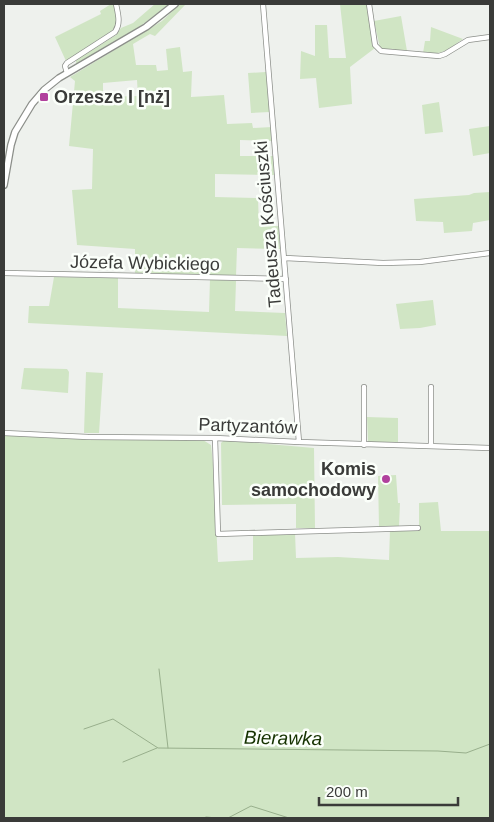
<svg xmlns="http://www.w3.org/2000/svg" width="494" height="822" font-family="Arial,sans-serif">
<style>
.green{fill:#d0e5c4;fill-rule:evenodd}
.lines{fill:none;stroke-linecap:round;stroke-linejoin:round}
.stream{stroke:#98af8c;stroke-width:1}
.street-casing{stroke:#8c8f8a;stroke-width:6}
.secondary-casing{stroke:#8c8f8a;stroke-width:8}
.street{stroke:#fff;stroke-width:4.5}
.secondary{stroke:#fff;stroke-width:5.5}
.poi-dot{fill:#b1419d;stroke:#fbfffa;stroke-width:2}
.labels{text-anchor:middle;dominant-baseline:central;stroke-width:5;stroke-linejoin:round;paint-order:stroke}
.poi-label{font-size:18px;font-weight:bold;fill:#3a3b39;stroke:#fbfffa;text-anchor:start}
.street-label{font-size:18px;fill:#3a3b39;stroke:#fbfffa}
.water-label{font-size:19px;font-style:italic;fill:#153200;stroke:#fbfffa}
</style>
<rect width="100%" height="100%" fill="#eef1ed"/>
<path class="green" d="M111,4H115C116,15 119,21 112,31L66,61L55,37L101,14L100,11Z
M155,4H170L135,30L76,64V60L116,35L121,28L133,23Z
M180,4H186L155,36L150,34L133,44L136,65H156L157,71L168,70L166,49L180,47L183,72L192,71L191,97L224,95L227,124L252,123L253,128L272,127L273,141L240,140V156H273L274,175L215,174V197L258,198L259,226H279L280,249L237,248L236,276L135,273V249L77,245L72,190L92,189L93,149L69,146L75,81L70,77L162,21ZM137,80L138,96L103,97V83Z
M340,4H367L375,48L350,67L352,104L319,108L316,78L300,79L301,51L315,56V25H327L329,58H346Z
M401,16L407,51L385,50L380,48L374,21Z
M431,27L463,39C447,50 444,55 423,53L425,41H430Z
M266,72L270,112L251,113L248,73Z
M439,102L443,132L425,134L422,105Z
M490,126V153L473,156L469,129Z
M490,192V220L473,223L472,231L444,233L443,222L416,221L414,199L469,195L474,193Z
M54,277L118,278V308L209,312L210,279L236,281L235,311L285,313L287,336L28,323L29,306H49Z
M433,300L436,325L420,328L400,329L396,304Z
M24,368L67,369L69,372L68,393L21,389Z
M86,372L103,373L99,433H84Z
M367,417L398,418V443L368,442Z
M4,435L203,440L211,445L213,464L218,562L253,560V534L295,533L296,558L338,557L389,560L390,530H419V503L438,502L441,531H490V818H4Z
M224,440L314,448L315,528H296V504L222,505L221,443Z
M396,475L398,503H400L399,527H379L378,476Z"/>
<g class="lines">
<path class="stream" d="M159,669L168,748
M84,729L113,719L158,748L438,751L466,753L490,744
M123,762L157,748
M204,818L206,817L217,818
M228,818L251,806L289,818"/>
<g class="street-casing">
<path id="street" d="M263,4L299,442
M369,4L375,45L381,51L439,56L445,54L468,40L490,37
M67,73L65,66L67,63L115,32C121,23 118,14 116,4
M285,258L383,263L420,262L490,253
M4,273L286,279
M364,387V445
M431,387V446
M4,433L88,437L215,438L299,442L490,448
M215,438L218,534L418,528"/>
</g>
<g class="secondary-casing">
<path id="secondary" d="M4,185L11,145L15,132L32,104L44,90L59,78L146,27L175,4"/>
</g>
<use href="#street" class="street"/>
<use href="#secondary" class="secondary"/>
</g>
<g class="poi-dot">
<rect x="39" y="92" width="10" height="10" rx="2.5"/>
<circle cx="386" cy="479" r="5"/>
</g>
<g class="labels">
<g class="poi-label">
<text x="54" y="97">Orzesze I [nż]</text>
<text x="376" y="469" text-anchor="end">Komis<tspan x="376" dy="21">samochodowy</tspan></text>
</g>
<g class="street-label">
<text transform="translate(268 224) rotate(-95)">Tadeusza Kościuszki</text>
<text transform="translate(145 263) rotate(1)">Józefa Wybickiego</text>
<text transform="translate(248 426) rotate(2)">Partyzantów</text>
</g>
<g class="water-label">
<text transform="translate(283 738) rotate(1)">Bierawka</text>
</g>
</g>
<rect width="494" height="822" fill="none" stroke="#3a3b39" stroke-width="10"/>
<path d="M319 797v8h139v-8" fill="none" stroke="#3a3b39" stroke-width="2.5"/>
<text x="326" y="797" font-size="15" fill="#3a3b39" stroke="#fbfffa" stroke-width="4" paint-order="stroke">200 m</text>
</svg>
